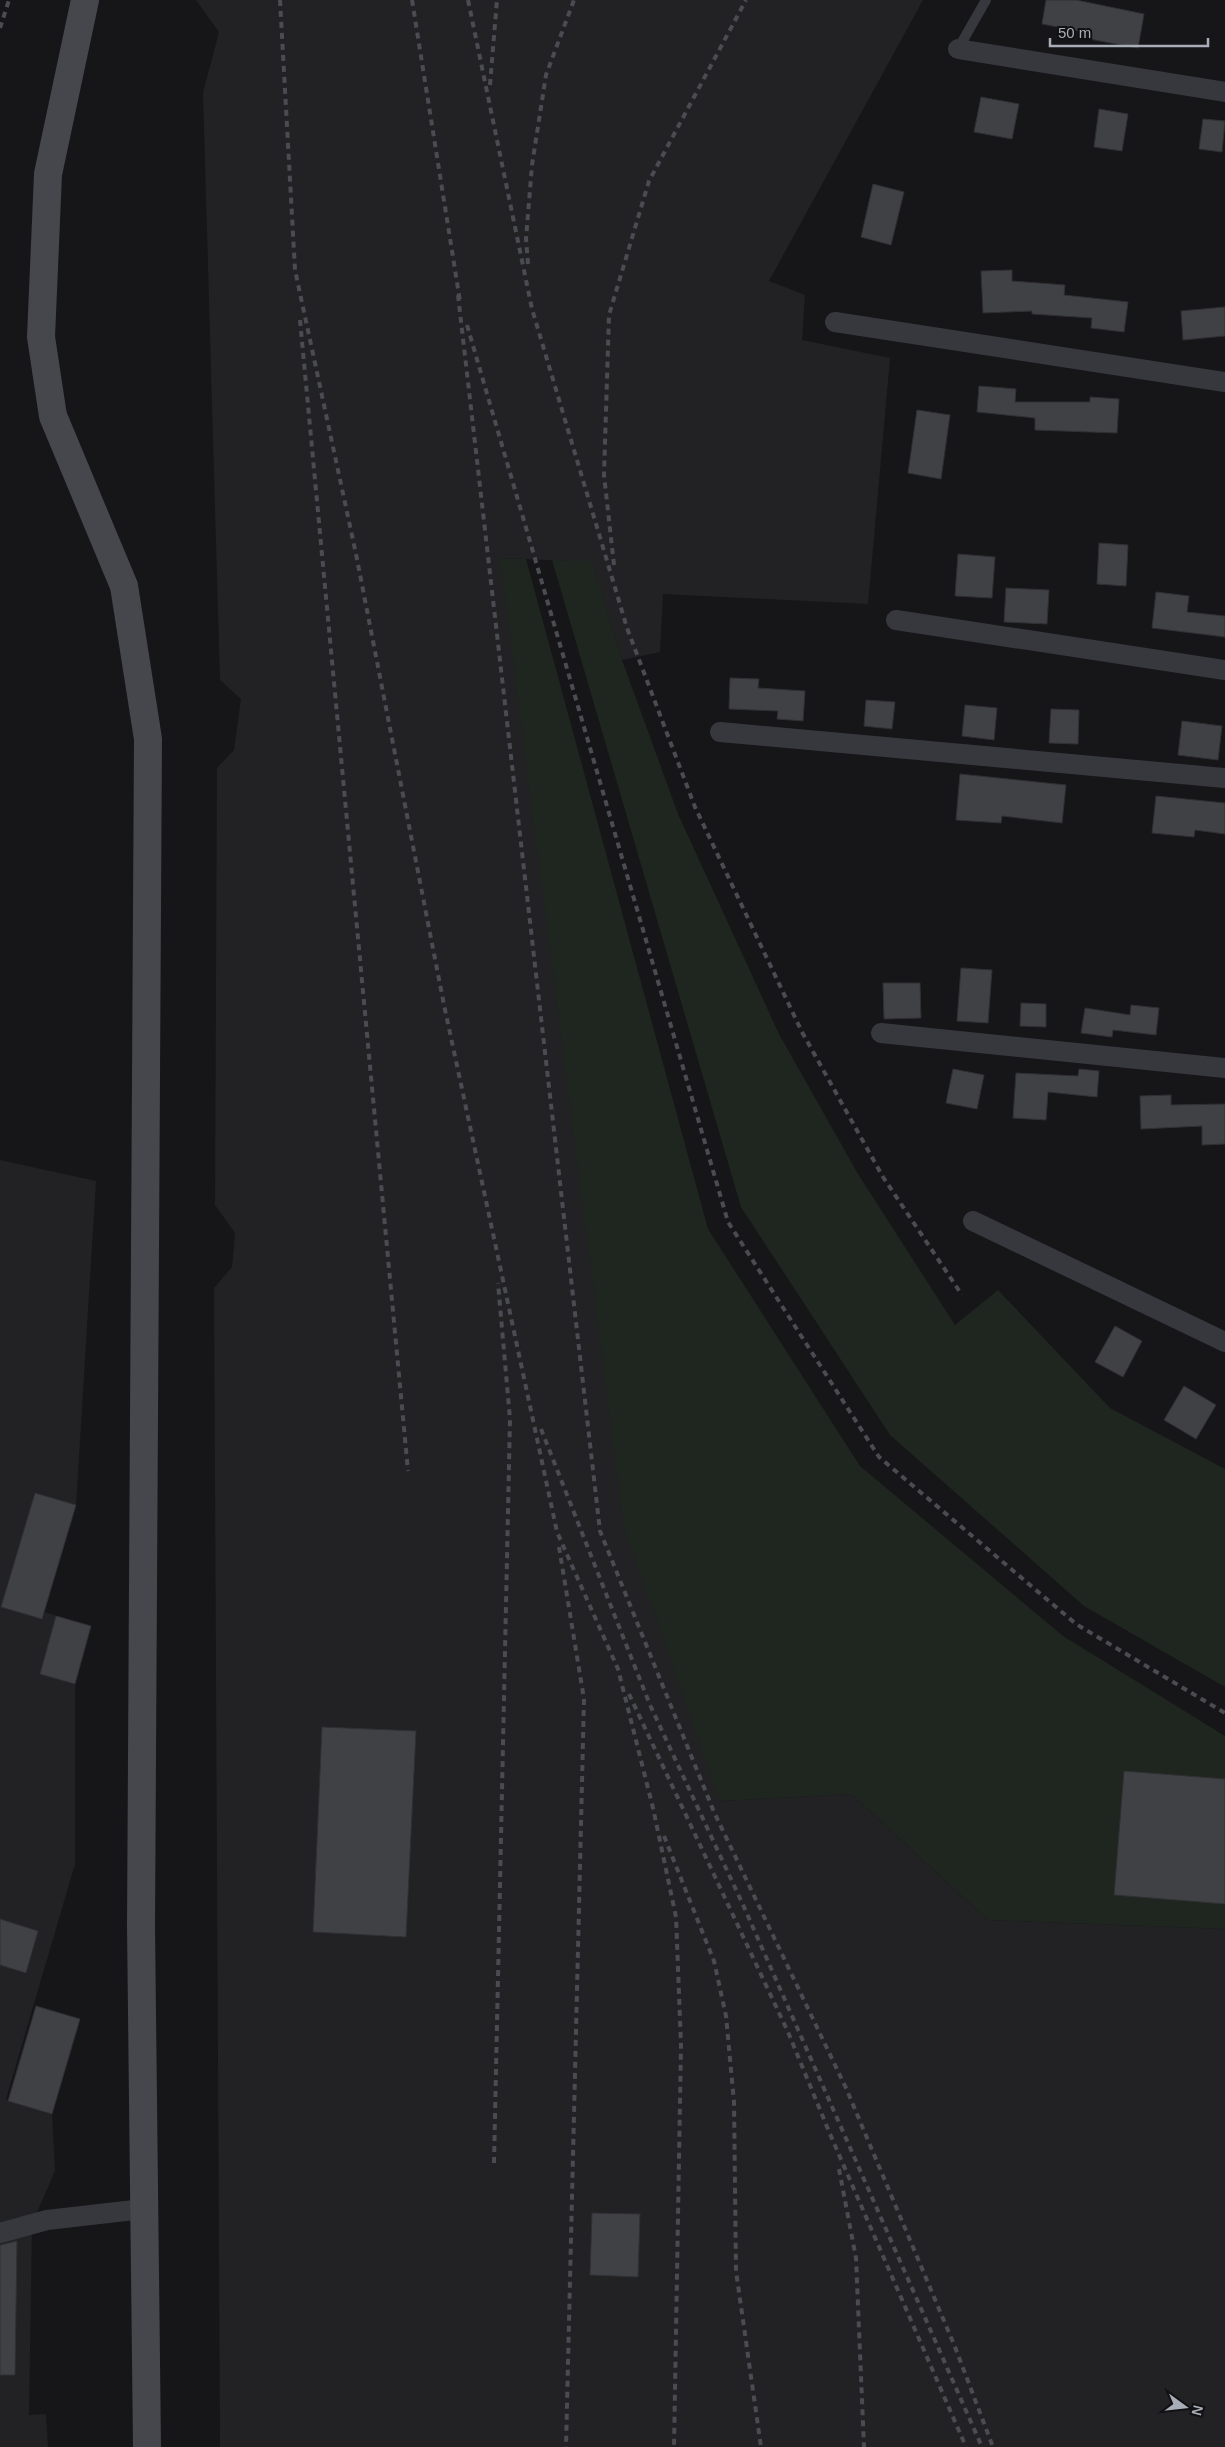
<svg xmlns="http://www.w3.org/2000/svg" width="1225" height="2447" font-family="Arial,sans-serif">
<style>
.built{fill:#222225}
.green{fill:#1e261f}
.building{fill:#404145;stroke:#303034}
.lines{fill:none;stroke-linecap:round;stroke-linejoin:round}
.lane{stroke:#37383d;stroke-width:10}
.street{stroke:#37383d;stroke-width:20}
.secondary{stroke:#45474d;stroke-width:28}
.rail{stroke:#4a4c52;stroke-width:4;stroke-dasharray:6 5;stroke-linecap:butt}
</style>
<rect width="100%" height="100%" fill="#161618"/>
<path class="built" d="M196,0H923L769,281L805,295L802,340L890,358L868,604L663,594L660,652L622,660L592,562L501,558L720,1801L851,1794L988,1920L1225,1929V2447H220L214,1288L232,1267L235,1233L215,1205L217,768L234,750L241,699L220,680L203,93L219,32Z
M0,1160L96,1181L76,1505L44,1612L91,1626L75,1684V1864L6,2099L52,2114L55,2171L32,2224L29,2415L46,2414L48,2447H0Z"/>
<path class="green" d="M500,558L526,559L708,1229L860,1466L1063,1636L1225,1736V1929L988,1920L851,1794L720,1801L624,1527Z
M552,560L592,561L622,660L678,814L779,1034L858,1174L955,1325L998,1290L1110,1408L1225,1469V1687L1084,1606L890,1435L741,1207Z"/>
<path class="building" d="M1046,0H1076L1144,14L1138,48L1089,39L1090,33L1042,24Z
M981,97L1019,104L1012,139L974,132Z
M1099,109L1128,114L1122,151L1094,147Z
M1203,119L1225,121L1222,152L1199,149Z
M873,184L904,192L891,245L861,237Z
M1012,270V281L1065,285L1064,295L1128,302L1124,332L1091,328L1092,318L1032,314V311L983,313L981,271Z
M1225,307V336L1183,340L1181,311Z
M979,386L1016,389L1015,402H1090V397L1119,399L1117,433L1035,430V418L977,412Z
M917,410L950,415L941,479L908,473Z
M1099,543L1128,545L1126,586L1097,584Z
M958,554L995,557L992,598L955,596Z
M1006,588L1049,590L1047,624L1004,622Z
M1156,592L1189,596L1187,612L1225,616V637L1152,628Z
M730,678L759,679L758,688L805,691L803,721L777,719L778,711L729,709Z
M866,700L895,702L892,729L864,726Z
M965,705L997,708L994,740L962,736Z
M1051,709L1079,710L1078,744L1049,743Z
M1182,721L1222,726L1218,760L1178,755Z
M960,774L1066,785L1062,823L1002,816L1001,823L956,820Z
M1156,796L1225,803V834L1195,830L1194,837L1152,833Z
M961,968L992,970L988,1023L957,1021Z
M883,983H920L921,1018L884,1019Z
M1021,1003L1046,1004V1027L1020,1026Z
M1131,1005L1159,1008L1156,1035L1113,1030L1112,1037L1081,1033L1085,1008L1130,1015Z
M953,1069L984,1075L977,1109L946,1103Z
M1079,1069L1099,1071L1097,1097L1048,1092L1046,1120L1013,1118L1016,1073L1078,1076Z
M1171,1095V1105L1225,1104V1144L1202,1145V1126L1141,1129L1140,1096Z
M1115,1326L1142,1341L1123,1377L1095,1362Z
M1184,1386L1216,1405L1196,1439L1164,1420Z
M35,1493L76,1505L42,1619L1,1607Z
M56,1616L91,1626L75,1684L40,1674Z
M322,1727L416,1731L406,1937L313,1932Z
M1124,1771L1225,1779V1904L1114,1895Z
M0,1919L38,1931L26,1973L0,1965Z
M36,2006L80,2019L52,2114L8,2101Z
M592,2213L640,2214L638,2277L590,2275Z
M17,2241L15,2375H0V2245Z"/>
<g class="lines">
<path class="lane" d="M958,49L986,0"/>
<path class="street" d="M958,49L1225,92
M835,322L1225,382
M896,620L1225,670
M720,732L1225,778
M881,1033L1225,1068
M973,1221L1225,1342
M0,2233L47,2220L143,2209"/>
<path class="secondary" d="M85,0L48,174L41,337L53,416L124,586L148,739L141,1926L147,2447"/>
<path class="rail" d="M280,0L295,270L356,554L444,1005L557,1532L618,1669L653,1808L676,1917L681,2045L674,2447
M412,0L460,301
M468,0L532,309L627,628L695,807L802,1032L883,1177L962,1295
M0,28L9,0
M490,85L497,0
M528,264L526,239L532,165L546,75L574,0
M458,295L600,1531L714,1812L846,2088L955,2347L993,2447
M300,320L408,1471
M467,325L728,1222L879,1457L1076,1624L1225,1713
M614,565L604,475L609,315L649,181L746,0
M541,1429L650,1705L744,1907L982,2447
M559,1547L584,1699L566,2447
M629,1694L788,2032L830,2134L966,2447
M664,1836L714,1961L726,2016L734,2102L736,2271L761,2447
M494,2163L510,1419L498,1283
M839,2169L856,2258L864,2447"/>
</g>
<g transform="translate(1185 2407) rotate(105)" stroke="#111113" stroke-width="4" paint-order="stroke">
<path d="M0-4L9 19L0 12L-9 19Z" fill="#a8adb8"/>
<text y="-8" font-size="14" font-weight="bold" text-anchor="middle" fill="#a8adb8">N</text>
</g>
<path d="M1050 38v8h158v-8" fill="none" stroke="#a8adb8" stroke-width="2.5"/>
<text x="1058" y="38" font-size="15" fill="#a8adb8" stroke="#111113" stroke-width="4" paint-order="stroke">50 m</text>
</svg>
